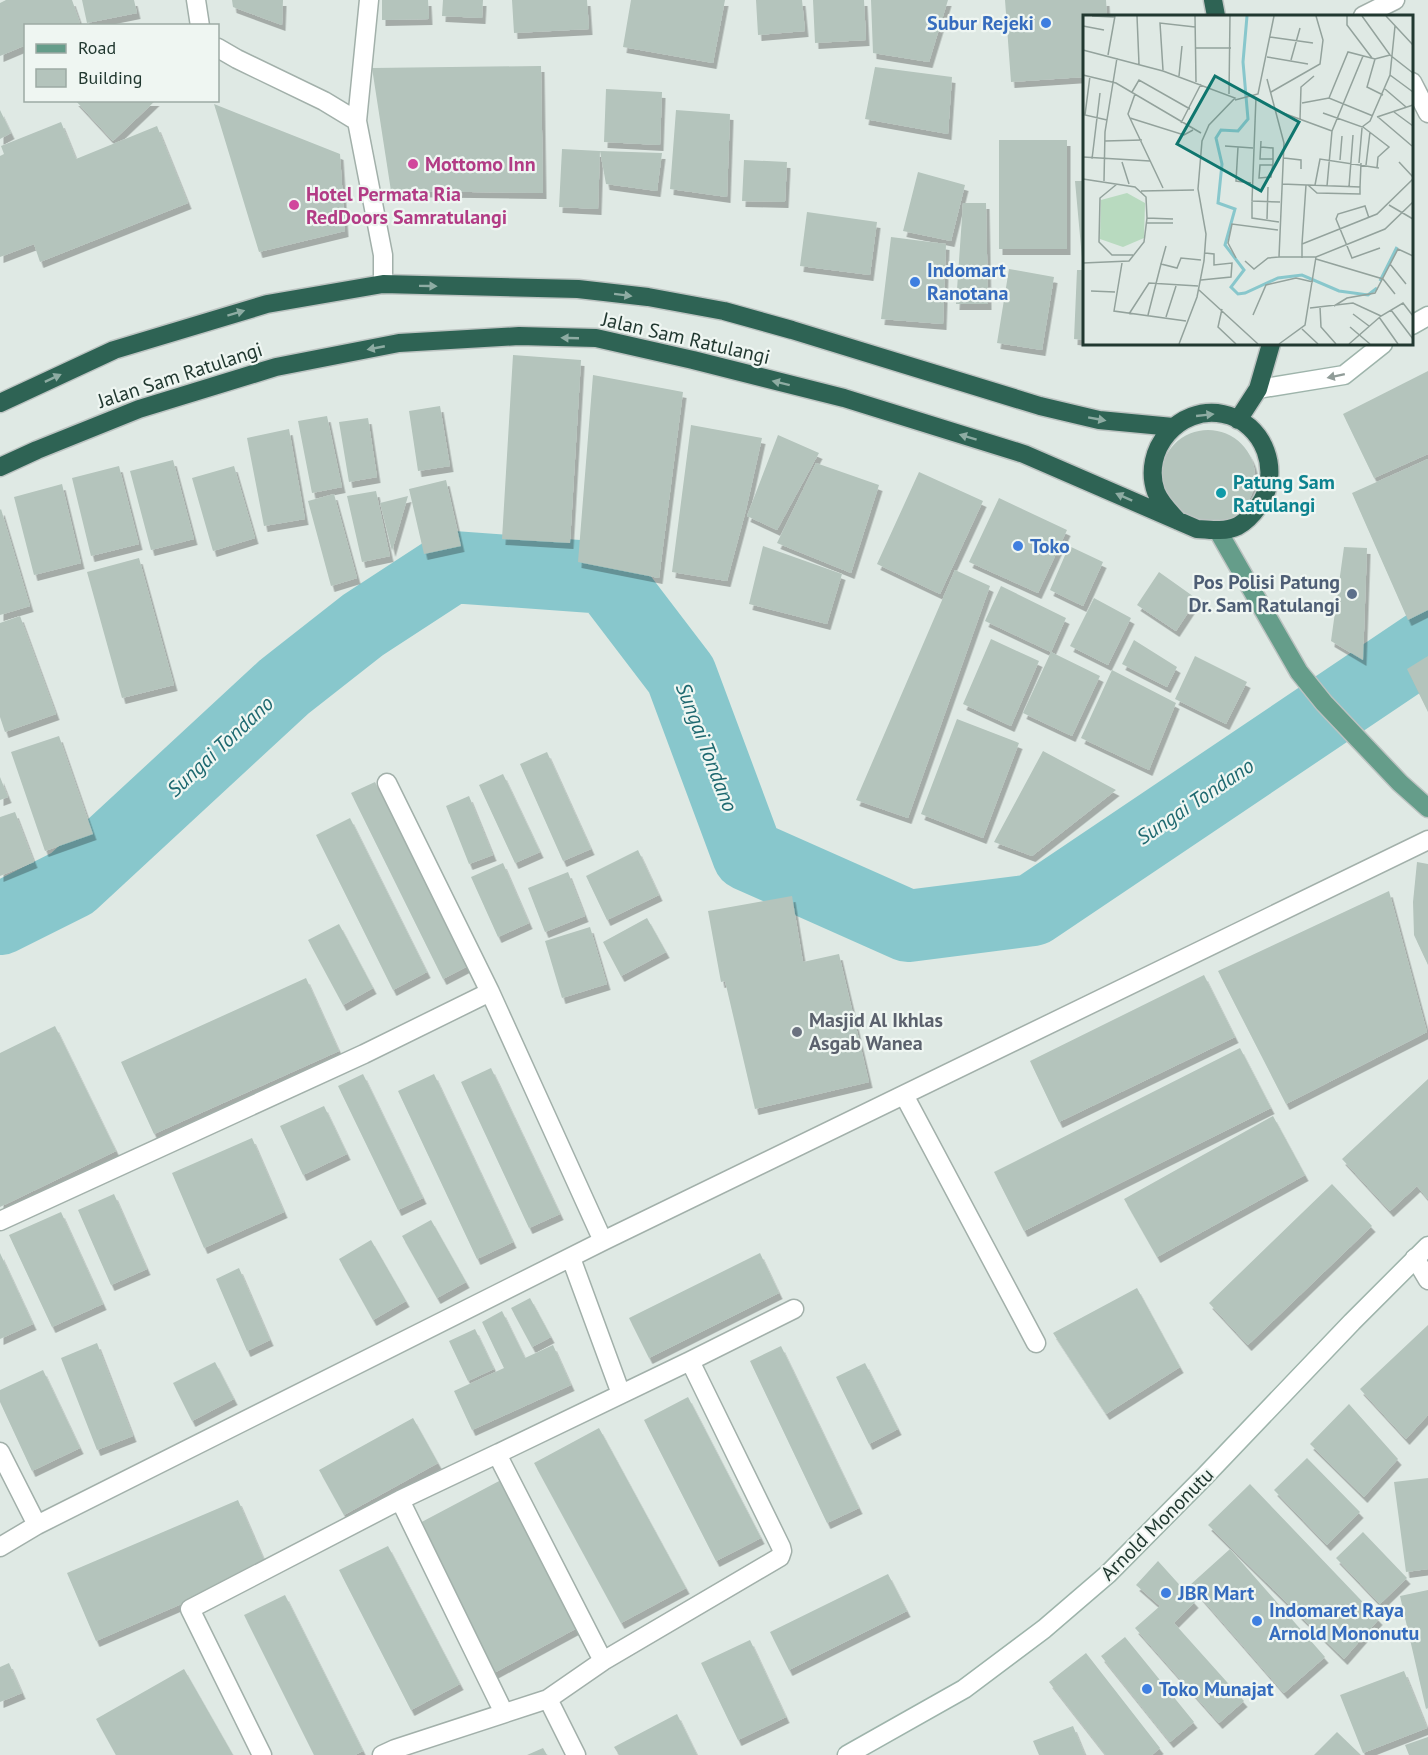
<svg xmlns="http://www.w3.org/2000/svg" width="1428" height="1755" font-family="'PT Sans',sans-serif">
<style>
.green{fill:#b8dabf}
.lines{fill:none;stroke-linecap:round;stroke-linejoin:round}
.river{stroke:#88c7cc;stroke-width:72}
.building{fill:#b4c4bc;filter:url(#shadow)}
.lane-casing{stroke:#a2b0aa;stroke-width:21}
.street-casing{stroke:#a2b0aa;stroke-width:21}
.secondary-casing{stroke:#9eb4ab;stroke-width:21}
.primary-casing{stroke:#bcc3c1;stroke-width:21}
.highway-casing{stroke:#bcc3c1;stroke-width:21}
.lane{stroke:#fff;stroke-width:18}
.street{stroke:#fff;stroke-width:18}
.secondary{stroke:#fff;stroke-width:18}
.primary{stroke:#659d8a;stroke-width:18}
.highway{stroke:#2e6354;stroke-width:18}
.oneway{fill:#8eaca3}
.oneway2{fill:#909c98}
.shop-dot{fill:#3f7fe0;stroke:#eff6f2;stroke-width:2}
.hotel-dot{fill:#d1479c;stroke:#eff6f2;stroke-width:2}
.culture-dot{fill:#0f9aa8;stroke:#eff6f2;stroke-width:2}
.service-dot{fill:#5c6f8a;stroke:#eff6f2;stroke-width:2}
.worship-dot{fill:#6b7280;stroke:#eff6f2;stroke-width:2}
.labels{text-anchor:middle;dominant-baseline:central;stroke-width:4.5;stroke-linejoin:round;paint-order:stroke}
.shop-label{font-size:20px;font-weight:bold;fill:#366cbe;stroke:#eff6f2;text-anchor:start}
.hotel-label{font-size:20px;font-weight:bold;fill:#b23c85;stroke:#eff6f2;text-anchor:start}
.street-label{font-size:20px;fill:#213830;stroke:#eff6f2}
.culture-label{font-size:20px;font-weight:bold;fill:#0d838f;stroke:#eff6f2;text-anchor:start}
.service-label{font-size:20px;font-weight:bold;fill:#4e5e75;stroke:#eff6f2;text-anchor:end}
.worship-label{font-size:20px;font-weight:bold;fill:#5b616d;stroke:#eff6f2;text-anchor:start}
.water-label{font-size:21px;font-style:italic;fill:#1e6970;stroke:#eff6f2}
.inset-river{fill:none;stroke:#88c7cc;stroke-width:3}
.inset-road{fill:none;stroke:#93a29c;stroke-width:1.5}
.view{fill:#0f766e;fill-opacity:0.15;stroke:#0f766e;stroke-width:3}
.inset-edge{fill:none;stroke:#213830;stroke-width:3}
</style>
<defs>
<filter id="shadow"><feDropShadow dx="3.5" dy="6" stdDeviation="0" flood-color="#0004"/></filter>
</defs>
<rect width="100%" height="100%" fill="#dfe9e4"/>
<path class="green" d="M1168 477a40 40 0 1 1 80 0a40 40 0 1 1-80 0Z"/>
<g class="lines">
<path class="river" d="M0,919L72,883L284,687L363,625L452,567L607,578L681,675L748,855L908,926L1033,910L1428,644"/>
</g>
<path class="building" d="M6,0H72L80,23L71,26H26V45L0,56V3Z
M82,0H134L137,13L87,23Z
M232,0H283L282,25L233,7Z
M382,0H428L429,19L382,20Z
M443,0H483L482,18L442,16Z
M512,0H587L589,29L514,33Z
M631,0H725L713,63L623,47Z
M756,0H802L805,31L758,35Z
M813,0H864L866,40L815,43Z
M871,0H948L929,62L873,53Z
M1005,0H1106L1107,16H1084V77L1011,82Z
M541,66L543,193L391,191L372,68Z
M875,67L952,77L948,134L865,119Z
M606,89L662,92L660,145L604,142Z
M75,100H156L113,141Z
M214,104L340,154L345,231L259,252Z
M0,110L11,133L0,139Z
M676,110L730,114L727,197L670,189Z
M61,122L76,159L157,126L188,203L40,262L34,244L0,257V156L4,154L1,146Z
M999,140H1067V249H999Z
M562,149L600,151L598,209L559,207Z
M600,151L662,153L657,191L606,184Z
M744,160L787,162L785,202L742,201Z
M918,172L965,185L951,241L903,231Z
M1075,181H1084V269H1083Z
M963,203H986L988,304H956Z
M807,212L877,222L870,275L800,266Z
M891,237L946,244L943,324L881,319Z
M1009,269L1054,277L1042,350L997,343Z
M1077,270H1084V340L1074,339Z
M513,355L581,360L570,543L502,539Z
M1428,371V454L1374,478L1343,414Z
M593,375L683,392L659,578L578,562Z
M440,406L450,466L418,471L409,411Z
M327,416L342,487L312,493L298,421Z
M368,418L377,477L349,482L339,422Z
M691,425L762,438L746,510L727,581L672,572Z
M289,429L305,519L264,526L247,438Z
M1161 477a47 47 0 1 1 94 0a47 47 0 1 1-94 0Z
M778,435L819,453L777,530L747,516Z
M1428,459V610L1408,620L1352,493Z
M173,460L194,539L151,550L130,471Z
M816,463L879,485L851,573L777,543Z
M119,466L139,544L91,556L72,478Z
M234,466L255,538L213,551L192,478Z
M919,472L983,501L940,594L877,564Z
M446,480L461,546L424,554L409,489Z
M62,484L81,563L34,575L14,497Z
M376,491L390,556L362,562L347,496Z
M334,494L357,578L331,586L308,501Z
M408,496L392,551L380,503Z
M999,498L1067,530L1038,593L969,562Z
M1,509L30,606L0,615V510Z
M763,546L842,574L827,624L749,604Z
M1069,546L1103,562L1083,606L1050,590Z
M1344,547L1367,548L1363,660L1331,641Z
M139,558L174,685L122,698L87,572Z
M955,570L990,586L908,818L856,800Z
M1159,572L1197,599L1176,631L1137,605Z
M1001,586L1066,618L1051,652L985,621Z
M1094,598L1131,618L1108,665L1070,646Z
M20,616L56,714L5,732L0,717V623Z
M991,639L1039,661L1011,726L963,704Z
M1134,640L1177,667L1167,687L1122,664Z
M1051,652L1100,676L1072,736L1023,713Z
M1195,656L1247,682L1226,724L1175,699Z
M1428,656V712L1407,669Z
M1112,670L1176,703L1149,770L1081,738Z
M957,719L1019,743L983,838L921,814Z
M59,736L93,834L45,851L11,752Z
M1043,751L1116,790L1032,856L994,842Z
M547,752L591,849L563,861L520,764Z
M503,774L540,852L515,863L479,785Z
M0,777L8,797L0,800Z
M375,782L468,966L443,979L351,793Z
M469,796L493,855L469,864L446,806Z
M15,812L34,862L0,876V817Z
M350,818L427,972L393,990L316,835Z
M638,850L659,895L607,920L586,876Z
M1417,862L1428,864V965L1414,935L1413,902Z
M503,863L529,923L498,937L471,877Z
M568,872L585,916L545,932L528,888Z
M1389,891L1427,1032L1286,1104L1218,971Z
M792,896L803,962L839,954L869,1082L755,1109L725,981L721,982L708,911Z
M647,918L666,952L621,976L603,942Z
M339,924L373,988L343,1005L308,940Z
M590,927L607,984L562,998L545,941Z
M1204,975L1235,1037L1059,1122L1030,1061Z
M306,978L339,1051L154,1134L121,1062Z
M55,1026L116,1151L0,1207V1053Z
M1240,1048L1271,1108L1024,1231L994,1172Z
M491,1068L560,1214L529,1228L461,1082Z
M363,1074L423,1198L398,1210L338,1086Z
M434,1074L513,1242L477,1259L398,1091Z
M1428,1079V1199L1417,1186L1390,1211L1342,1159Z
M324,1106L347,1154L303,1175L280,1126Z
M1273,1116L1305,1175L1157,1257L1124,1199Z
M252,1138L284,1212L204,1248L172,1173Z
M1332,1184L1372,1226L1248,1345L1209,1303Z
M114,1194L147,1269L111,1285L78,1210Z
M61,1212L103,1304L52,1327L9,1235Z
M431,1220L466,1282L437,1298L402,1236Z
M371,1240L406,1301L373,1320L339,1259Z
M0,1253L33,1324L0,1339Z
M760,1253L779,1293L649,1358L629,1318Z
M239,1268L270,1340L247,1351L216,1279Z
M1137,1288L1180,1367L1106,1414L1053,1333Z
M530,1298L551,1337L532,1347L511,1308Z
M502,1311L525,1358L553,1345L571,1385L472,1430L454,1391L504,1368L482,1322Z
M1428,1325V1415L1406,1439L1360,1389Z
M475,1329L494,1369L468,1381L449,1341Z
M97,1343L133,1436L97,1450L61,1358Z
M781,1346L859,1508L827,1523L750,1361Z
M215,1362L234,1399L192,1421L173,1383Z
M865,1363L898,1429L869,1444L836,1377Z
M43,1370L80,1448L32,1471L0,1402V1390Z
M688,1397L761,1538L716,1561L644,1420Z
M1349,1404L1398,1459L1364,1497L1310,1444Z
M413,1418L438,1463L344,1515L319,1470Z
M599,1428L686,1588L621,1623L534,1463Z
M1307,1458L1360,1512L1327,1545L1274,1490Z
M1428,1478V1569L1406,1572L1394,1482Z
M501,1480L579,1627L494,1673L416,1525Z
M1250,1484L1379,1619L1344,1659L1208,1525Z
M238,1500L267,1567L96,1641L67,1573Z
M1363,1532L1407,1578L1380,1604L1336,1558Z
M388,1546L460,1684L411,1710L339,1570Z
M1230,1549L1325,1657L1284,1693L1190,1585Z
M1158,1561L1195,1602L1174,1623L1244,1701L1219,1723L1135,1628L1160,1606L1136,1585Z
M888,1574L907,1611L789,1670L770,1632Z
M1428,1590V1708L1426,1709L1400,1596Z
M285,1595L363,1751L355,1755H314L244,1615Z
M1125,1637L1194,1722L1170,1742L1101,1656Z
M750,1640L786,1717L738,1740L701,1663Z
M1086,1653L1160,1748L1152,1755H1106L1049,1682Z
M9,1663L22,1693L0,1702V1667Z
M184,1669L233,1755H116L96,1719Z
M1404,1671L1427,1728L1363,1753L1340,1695Z
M677,1714L697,1755H619L614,1747Z
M1073,1726L1085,1755H1039L1033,1741Z
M1337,1732L1361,1755H1314Z
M1428,1737V1755H1409L1405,1745Z
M543,1748L547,1755H527Z"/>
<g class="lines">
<g class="lane-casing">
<path id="lane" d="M1363,16L1395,0
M1412,82L1428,113"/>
</g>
<g class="street-casing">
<path id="street" d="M196,0L200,26
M369,0L357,121L383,255V284
M218,48L237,59L324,101L357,121
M387,783L490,992L603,1241
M904,1095L1036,1343
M0,1221L364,1054L490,992
M571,1258L621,1394
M1415,1258L1428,1280
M0,1452L37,1525
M400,1500L499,1453
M0,1547L37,1525L603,1241L1428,840
M603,1661L499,1458V1453L690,1361L794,1309
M548,1699L576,1755
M262,1755L190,1609L400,1500L504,1713
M382,1755L395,1749L548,1699L603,1661L780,1557L782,1551L781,1547L690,1361"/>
</g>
<g class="secondary-casing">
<path id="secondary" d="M1412,325L1428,316
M1258,389L1344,375L1383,344
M847,1755L964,1689L1044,1629L1108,1574L1205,1476L1352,1322L1428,1246"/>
</g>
<g class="primary-casing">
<path id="primary" d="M1218,531L1299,672L1324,703L1400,783L1428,808"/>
</g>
<g class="highway-casing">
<path id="highway" d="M1213,0L1216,16
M0,403L114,350L267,304L383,284L578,289L648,297L724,311L792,330L1040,406L1099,420L1173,427
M1238,420L1258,389L1271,344
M0,467L37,450L139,409L276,367L399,343L519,336L596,338L693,360L844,398L1024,454L1197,529C1210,530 1225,532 1238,526C1245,522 1253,514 1258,507C1283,474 1265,422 1223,414C1179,405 1141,450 1156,492C1161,504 1169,511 1178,521"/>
</g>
<use href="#lane" class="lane"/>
<use href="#street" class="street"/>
<use href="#secondary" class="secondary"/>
<use href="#primary" class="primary"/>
<use href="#highway" class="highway"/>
</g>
<defs><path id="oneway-solid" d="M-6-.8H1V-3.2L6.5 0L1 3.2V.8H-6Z" transform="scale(1.5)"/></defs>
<g class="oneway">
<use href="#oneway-solid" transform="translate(428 286) rotate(1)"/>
<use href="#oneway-solid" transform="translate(623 295) rotate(7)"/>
<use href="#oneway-solid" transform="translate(236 313) rotate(-17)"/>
<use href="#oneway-solid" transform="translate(570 338) rotate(-178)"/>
<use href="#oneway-solid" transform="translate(376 348) rotate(169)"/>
<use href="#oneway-solid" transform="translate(53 378) rotate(-25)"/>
<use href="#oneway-solid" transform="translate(781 383) rotate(-166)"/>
<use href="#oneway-solid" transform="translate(1205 415) rotate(-6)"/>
<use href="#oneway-solid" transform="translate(1097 419) rotate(10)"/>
<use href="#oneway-solid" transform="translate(968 437) rotate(-163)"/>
<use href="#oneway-solid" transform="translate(1124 497) rotate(-156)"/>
</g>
<use class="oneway2" href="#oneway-solid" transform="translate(1336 376) rotate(168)"/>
<g class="shop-dot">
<circle cx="1046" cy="23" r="6"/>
<circle cx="915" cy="282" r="6"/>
<circle cx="1018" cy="546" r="6"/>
<circle cx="1166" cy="1593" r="6"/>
<circle cx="1257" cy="1621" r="6"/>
<circle cx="1147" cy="1689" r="6"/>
</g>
<g class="hotel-dot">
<circle cx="413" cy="164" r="6"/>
<circle cx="294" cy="205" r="6"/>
</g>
<circle class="culture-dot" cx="1221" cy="493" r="6"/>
<circle class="service-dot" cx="1352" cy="594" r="6"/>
<circle class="worship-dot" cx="797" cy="1032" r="6"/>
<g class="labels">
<g class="shop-label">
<text x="1034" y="23" text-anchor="end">Subur Rejeki</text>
<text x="927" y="270">Indomart<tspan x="927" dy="23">Ranotana</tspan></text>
<text x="1030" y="546">Toko</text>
<text x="1178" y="1593">JBR Mart</text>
<text x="1269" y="1610">Indomaret Raya<tspan x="1269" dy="23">Arnold Mononutu</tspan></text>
<text x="1159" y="1689">Toko Munajat</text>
</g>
<g class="hotel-label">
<text x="425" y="164">Mottomo Inn</text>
<text x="306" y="194">Hotel Permata Ria<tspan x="306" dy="23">RedDoors Samratulangi</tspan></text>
</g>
<g class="street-label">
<text transform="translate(686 338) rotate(13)">Jalan Sam Ratulangi</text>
<text transform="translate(180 375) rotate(-18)">Jalan Sam Ratulangi</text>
<text transform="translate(1157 1524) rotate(-45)">Arnold Mononutu</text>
</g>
<g class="culture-label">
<text x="1233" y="482">Patung Sam<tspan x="1233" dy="23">Ratulangi</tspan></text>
</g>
<g class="service-label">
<text x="1340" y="582">Pos Polisi Patung<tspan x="1340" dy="23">Dr. Sam Ratulangi</tspan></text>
</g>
<g class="worship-label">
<text x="809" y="1020">Masjid Al Ikhlas<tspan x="809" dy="23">Asgab Wanea</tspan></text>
</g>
<g class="water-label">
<text transform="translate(220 746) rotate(-43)">Sungai Tondano</text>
<text transform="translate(707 747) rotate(69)">Sungai Tondano</text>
<text transform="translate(1195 801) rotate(-34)">Sungai Tondano</text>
</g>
</g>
<g transform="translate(1083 15)">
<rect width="330" height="330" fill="#dfe9e4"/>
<path d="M44,178L62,188L61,223L40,232L17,224L18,185Z" fill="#b8dabf"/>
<path class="inset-river" d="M164,1L160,47L165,104L155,116L138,115L133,123L139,149L135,188L152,194L142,230L161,255L148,272L155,279L162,278L195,263L219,260L256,276L285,280L294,273M297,266L314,232"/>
<path class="inset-road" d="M9,1L32,2M54,1L56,49M112,1L113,67M264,1V10L289,43M279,1L307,40L330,58M303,1L330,30M0,11L21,15M187,22L230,28M112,33H148M0,35L80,56L152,83L126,110L119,126L115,174L123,219L121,246L114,282L96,329M25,40L32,1M184,42L225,49M292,44L284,72L300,80M208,45L217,13M80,55L77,8L112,12M0,60L33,68L118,118M307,60L330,77M7,61L2,100L24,105M96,61L99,31M184,64L201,128L196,242H233L302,214L330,187M302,74L323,92M49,77L56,65L107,94M188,77L237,49L240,25L233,1M52,79L45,99L80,173M146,79L147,1M173,82L169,186L197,187M246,83L265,37L292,44L307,40M152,85L175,79L191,1M219,88L246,83L290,101M192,95L249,116M311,97L330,111M240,98L279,112L287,106L307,60L312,11M294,102L330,90M295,102L329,131M47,103L101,120L110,115M217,104L218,72L231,61M98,108L118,69M280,112L306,132L295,142L294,153M22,126L59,125M178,126L177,144H190M142,131L170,133M155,132L153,166L168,168M178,132L190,133V148L188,162L176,163L177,150H190M0,142L67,146M201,143L218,145V154M9,144L17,78M257,145L259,121M39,147L46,169M316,147L330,162M276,148L279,113M283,150L287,117M0,164L52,172L63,182L64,203L61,227L46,246L0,248M21,166L22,117L34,43M34,169L17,183L16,227L29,240H50M199,169L223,170L219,229M223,170H225L277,172V179L234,178L225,170M232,170L237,144L296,153M244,171L249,116L280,41M266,172L270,120M277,172L278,148M58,176L111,175M169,186V203L196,207M306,190L330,204M64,203L90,204M286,203L282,191L255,199L253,204L269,243L297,233M184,204L185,172M64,208H90M153,243L145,228L149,209L195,215M219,243V229L294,199L330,164M233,244L300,264L312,279M162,246L171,254L185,243L196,242M39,248L31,296L103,306M78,249L83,231M307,249L323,269M118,265L148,262L149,248L131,250V239L122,238M116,275L175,329M8,276L32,277M251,291L264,283L292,278L315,234L330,241M237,292L238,312L253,329M227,293L270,288L298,301M139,294L135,312L153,329M308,295L330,324M46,299L66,268L115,271M270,299L286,311M65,300L78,249L94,253L98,243L118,245M170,300L183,270L213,263L230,267M83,302L93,271M296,302L315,329M267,312L287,329M219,314L235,329M196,329L222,310L233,242M266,329L298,301L320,288L330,301"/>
<path class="view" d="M132,61L216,107L178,176L94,129Z"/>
<rect width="330" height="330" class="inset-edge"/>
</g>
<rect x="24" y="24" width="195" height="78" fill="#eff6f2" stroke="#9daaa4" stroke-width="1.5"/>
<rect x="36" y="44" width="30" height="9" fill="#659d8a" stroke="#9daaa4" stroke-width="1.5"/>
<text x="78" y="54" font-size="18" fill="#213830">Road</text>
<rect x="36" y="69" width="30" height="18" fill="#b4c4bc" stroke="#9daaa4" stroke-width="1.5"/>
<text x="78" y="84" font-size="18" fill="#213830">Building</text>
</svg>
